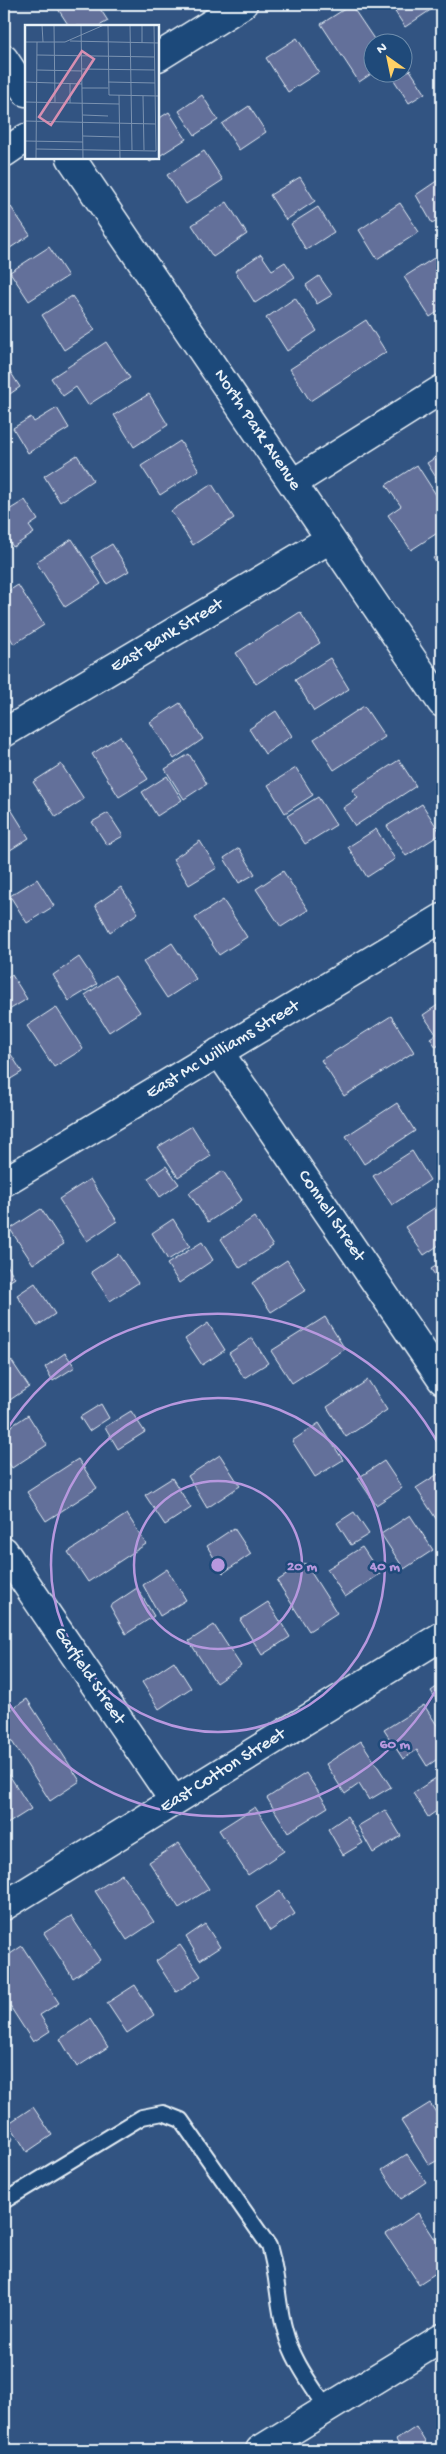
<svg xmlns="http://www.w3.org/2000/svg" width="446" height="2454" font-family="'Gochi Hand',sans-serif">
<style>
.building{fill:#64709a;stroke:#e8f1f8}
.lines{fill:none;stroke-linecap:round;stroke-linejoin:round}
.lane-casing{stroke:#e8f1f8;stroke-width:18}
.street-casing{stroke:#e8f1f8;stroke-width:31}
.lane{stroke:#1f4a7a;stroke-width:14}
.street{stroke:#1f4a7a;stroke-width:28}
.ring{fill:none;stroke:#b798de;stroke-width:2.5}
.labels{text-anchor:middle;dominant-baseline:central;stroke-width:5;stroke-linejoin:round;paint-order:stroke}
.street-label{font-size:18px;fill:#e8f1f8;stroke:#1f4a7a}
.inset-road{fill:none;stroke:#7b93b1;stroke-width:1}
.view{fill:#d78fb1;fill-opacity:0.15;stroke:#d78fb1;stroke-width:2.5}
.inset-edge{fill:none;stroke:#e8f1f8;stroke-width:2.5}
.centre{fill:#b798de;stroke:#1f4a7a;stroke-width:2.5}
.ring-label{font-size:15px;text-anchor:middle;font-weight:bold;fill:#b798de;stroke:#1f4a7a;stroke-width:5;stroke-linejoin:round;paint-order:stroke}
</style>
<rect width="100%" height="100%" fill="#325482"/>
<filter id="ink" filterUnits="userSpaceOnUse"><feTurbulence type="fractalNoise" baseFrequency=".02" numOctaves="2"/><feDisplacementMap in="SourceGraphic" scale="10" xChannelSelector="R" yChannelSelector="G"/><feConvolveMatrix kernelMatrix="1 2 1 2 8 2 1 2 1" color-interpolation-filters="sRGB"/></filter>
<g filter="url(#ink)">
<path class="building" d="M67,4H97L108,21L99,26H69L58,9Z
M390,4H432L435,7L405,27Z
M351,5L376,42H374V72L359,82L321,24Z
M297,38L319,72L288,92L266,58Z
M410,70L425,93L409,103L394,80Z
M202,95L218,120L195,135L179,111Z
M249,106L266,132L239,150L222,124Z
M169,112L186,139L150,162L147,158H158V119Z
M204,151L223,180L186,204L167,175Z
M300,177L315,201L286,220L270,195Z
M441,178L442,217L432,223L416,195Z
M227,202L247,234L213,257L192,225Z
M400,203L419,232L377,259L359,230Z
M11,207L30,235L4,252V212Z
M318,207L334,232L306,250L291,224Z
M49,247L68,276L29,301L10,272Z
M261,254L272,270L285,262L295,277L255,303L235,271Z
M434,258L442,271V309L430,317L404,277Z
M319,276L332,295L317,304L306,285Z
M72,296L95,330L64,350L42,315Z
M295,298L317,331L287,351L266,318Z
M366,320L386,352L310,401L290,369Z
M106,342L130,378L88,405L76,387L63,396L51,378Z
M6,365L20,387L4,398V367Z
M149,394L168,425L134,447L114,415Z
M57,408L69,428L28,453L13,428L31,417L34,422Z
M180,441L199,470L160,495L141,466Z
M442,453V487L427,463Z
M77,455L93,480L60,502L44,476Z
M417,465L442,504V530L411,550L388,515L401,506L386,485Z
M212,484L234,518L193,545L171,511Z
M25,500L38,520L29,526L34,533L13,547L4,533V513Z
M72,539L101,584L65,607L36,562Z
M112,544L129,571L107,584L91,557Z
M442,552V572L433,558Z
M18,585L44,625L14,644L4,628V594Z
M300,612L320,643L256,684L236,653Z
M330,658L349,689L314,711L295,680Z
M180,703L203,739L174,759L150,722Z
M364,706L385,737L334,770L314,739Z
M276,711L292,736L265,754L249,729Z
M120,736L148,779L119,797L92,754Z
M189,754L207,784L184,799L165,769Z
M399,760L416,786L355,826L343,808L358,798L352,790Z
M61,764L84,799L56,817L33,782Z
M296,768L313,795L285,813L268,785Z
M167,776L182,800L157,816L142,792Z
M318,797L336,825L305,844L287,816Z
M4,798L29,838L4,854Z
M422,804L441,834L406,856L387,826Z
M108,813L123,836L107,845L92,822Z
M376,829L395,859L367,877L348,847Z
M200,841L217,868L189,885L173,859Z
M239,848L255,874L239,883L224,858Z
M283,871L308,910L281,927L256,889Z
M37,879L54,906L27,923L10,896Z
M121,887L138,913L110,932L95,905Z
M223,900L247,937L219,955L195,918Z
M172,943L196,979L167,998L143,962Z
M79,957L97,984L69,1001L53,975Z
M12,975L27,999L4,1013V980Z
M115,975L140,1012L109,1032L85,995Z
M442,1002V1043L436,1047L430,1038L436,1034L423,1015Z
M56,1007L83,1049L54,1067L27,1026Z
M391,1016L414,1052L344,1096L321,1060Z
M4,1043L22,1072L4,1083Z
M442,1089V1107L434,1094Z
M397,1103L415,1131L364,1164L346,1136Z
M192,1126L211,1156L178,1177L158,1147Z
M412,1151L430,1180L392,1205L373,1176Z
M166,1166L179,1184L160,1197L148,1178Z
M223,1171L242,1200L208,1222L189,1193Z
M90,1179L117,1221L87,1241L59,1199Z
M442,1203V1243L424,1255L405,1227Z
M41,1209L64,1244L33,1264L10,1229Z
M254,1217L273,1246L240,1268L221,1239Z
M173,1219L190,1246L168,1260L152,1233Z
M202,1242L213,1260L179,1283L167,1264Z
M118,1254L138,1283L110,1301L91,1272Z
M4,1260L15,1278L4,1285Z
M287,1260L306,1290L271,1312L252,1283Z
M442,1262V1286L431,1269Z
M35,1283L55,1314L37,1326L17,1295Z
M325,1317L345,1349L292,1383L271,1351Z
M208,1323L225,1350L202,1365L185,1339Z
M252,1338L268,1363L244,1378L229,1353Z
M65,1353L75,1367L53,1381L45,1367Z
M11,1360L29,1387L4,1404V1365Z
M368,1380L387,1410L346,1437L327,1407Z
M101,1404L109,1418L89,1431L80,1417Z
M131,1411L145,1432L118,1449L105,1427Z
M28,1415L47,1445L12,1468L4,1456V1431Z
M319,1423L343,1460L315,1477L292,1441Z
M220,1455L240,1486L207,1508L188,1476Z
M78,1459L97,1488L46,1521L27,1492Z
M384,1461L402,1488L376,1505L358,1478Z
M438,1474L442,1481V1528L416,1488Z
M172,1478L191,1508L165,1525L145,1495Z
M354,1512L369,1534L351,1545L337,1523Z
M127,1514L146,1544L88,1582L68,1552Z
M410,1515L433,1550L404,1569L381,1534Z
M234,1528L251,1554L223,1573L207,1546Z
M362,1547L380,1574L345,1597L327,1569Z
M305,1563L337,1613L309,1631L277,1581Z
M167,1569L186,1600L160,1616L143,1585Z
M137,1588L154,1616L126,1634L110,1606Z
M268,1602L290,1637L262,1655L240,1620Z
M214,1625L241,1666L216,1683L189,1641Z
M174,1661L191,1688L159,1709L142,1682Z
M442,1683V1709L431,1691Z
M27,1699L80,1781L50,1801L4,1729V1714Z
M424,1705L442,1733V1756L427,1766L417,1750L403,1759L384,1730Z
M361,1741L391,1787L369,1800L359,1784L345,1794L326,1764Z
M4,1767L31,1809L4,1826Z
M306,1773L328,1807L288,1832L267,1798Z
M436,1778L442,1787V1807L428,1817L413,1793Z
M255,1807L284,1851L248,1875L219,1830Z
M385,1810L401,1836L373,1853L358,1826Z
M347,1816L363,1843L343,1855L328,1829Z
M179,1843L209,1889L179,1908L149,1862Z
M122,1874L154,1922L127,1940L95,1891Z
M280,1891L295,1914L270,1931L256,1907Z
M71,1916L100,1960L73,1978L44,1933Z
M205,1924L220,1947L200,1960L186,1937Z
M180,1945L201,1976L176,1992L156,1961Z
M22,1946L59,2003L40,2015L50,2031L33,2042L4,1997V1958Z
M135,1985L154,2015L127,2033L107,2003Z
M90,2019L108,2047L77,2067L60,2039Z
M430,2103L442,2122V2158L429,2165L401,2121Z
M33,2107L52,2135L27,2152L9,2123Z
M4,2125L13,2139L4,2145Z
M407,2154L426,2182L401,2199L382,2170Z
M418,2213L442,2250V2269L419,2284L386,2234Z
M416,2427L430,2450H393L400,2446L396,2440Z"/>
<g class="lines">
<g class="lane-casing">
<path id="lane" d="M4,2201L142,2117L163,2113L181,2120L269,2246C278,2274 277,2303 285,2331C292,2359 311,2384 327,2409"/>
</g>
<g class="street-casing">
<path id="street" d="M158,57L243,4
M4,59L26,92
M4,153L26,138
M71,158L442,703
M293,483L442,389
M4,733L330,539
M219,1052L442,1380
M4,1182L442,918
M4,1551L174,1801
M4,1906L442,1636
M260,2450L442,2338"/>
</g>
<use href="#lane" class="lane"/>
<use href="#street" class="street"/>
</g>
</g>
<g class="ring">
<circle cx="218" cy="1565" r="84"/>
<circle cx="218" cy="1565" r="167"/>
<path d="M442 1679A251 251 0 0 1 4 1696M4 1434A251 251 0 0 1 442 1451"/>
</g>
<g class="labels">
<g class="street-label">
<text transform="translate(257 430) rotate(56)">North Park Avenue</text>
<text transform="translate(167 636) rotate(-31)">East Bank Street</text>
<text transform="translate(223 1050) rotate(-31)">East Mc Williams Street</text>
<text transform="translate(331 1216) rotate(56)">Connell Street</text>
<text transform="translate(89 1676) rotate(56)">Garfield Street</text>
<text transform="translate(223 1771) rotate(-32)">East Cotton Street</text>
</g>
</g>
<g transform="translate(25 25)">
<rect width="134" height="134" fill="#325482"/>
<path class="inset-road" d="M17,0L18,17M29,0L30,77M56,0L58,134M83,0L84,70L134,71M105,0L107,125M117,0V18M45,16L134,18M0,17H40L79,0M12,30L130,32M57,44L130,45M12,45L57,46M0,57L57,59M83,57L130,58M45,58V78M57,63H83M94,70L95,134M118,71L119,125M0,77L94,79M58,90L83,91M0,96L131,99M58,111L94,112M0,116L58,117M11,124L131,126L129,0M11,134L12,17"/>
<path class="view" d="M57,26L69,34L26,100L14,92Z"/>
<rect width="134" height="134" class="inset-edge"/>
</g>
<circle cx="218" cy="1565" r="8" class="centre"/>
<g class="ring-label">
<text x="302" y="1570">20 m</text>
<text x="385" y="1570">40 m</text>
<text x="395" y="1748">60 m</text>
</g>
<rect width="446" height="2454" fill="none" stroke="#1f4a7a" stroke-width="20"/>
<rect x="10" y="10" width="426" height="2434" fill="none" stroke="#e8f1f8" stroke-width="2" filter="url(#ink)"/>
<g transform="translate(388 58) rotate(327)"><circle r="24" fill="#1f4a7a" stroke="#6f8dac"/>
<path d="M0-4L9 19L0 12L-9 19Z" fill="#ffd166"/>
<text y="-8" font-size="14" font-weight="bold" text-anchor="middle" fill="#e8f1f8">N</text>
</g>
</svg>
